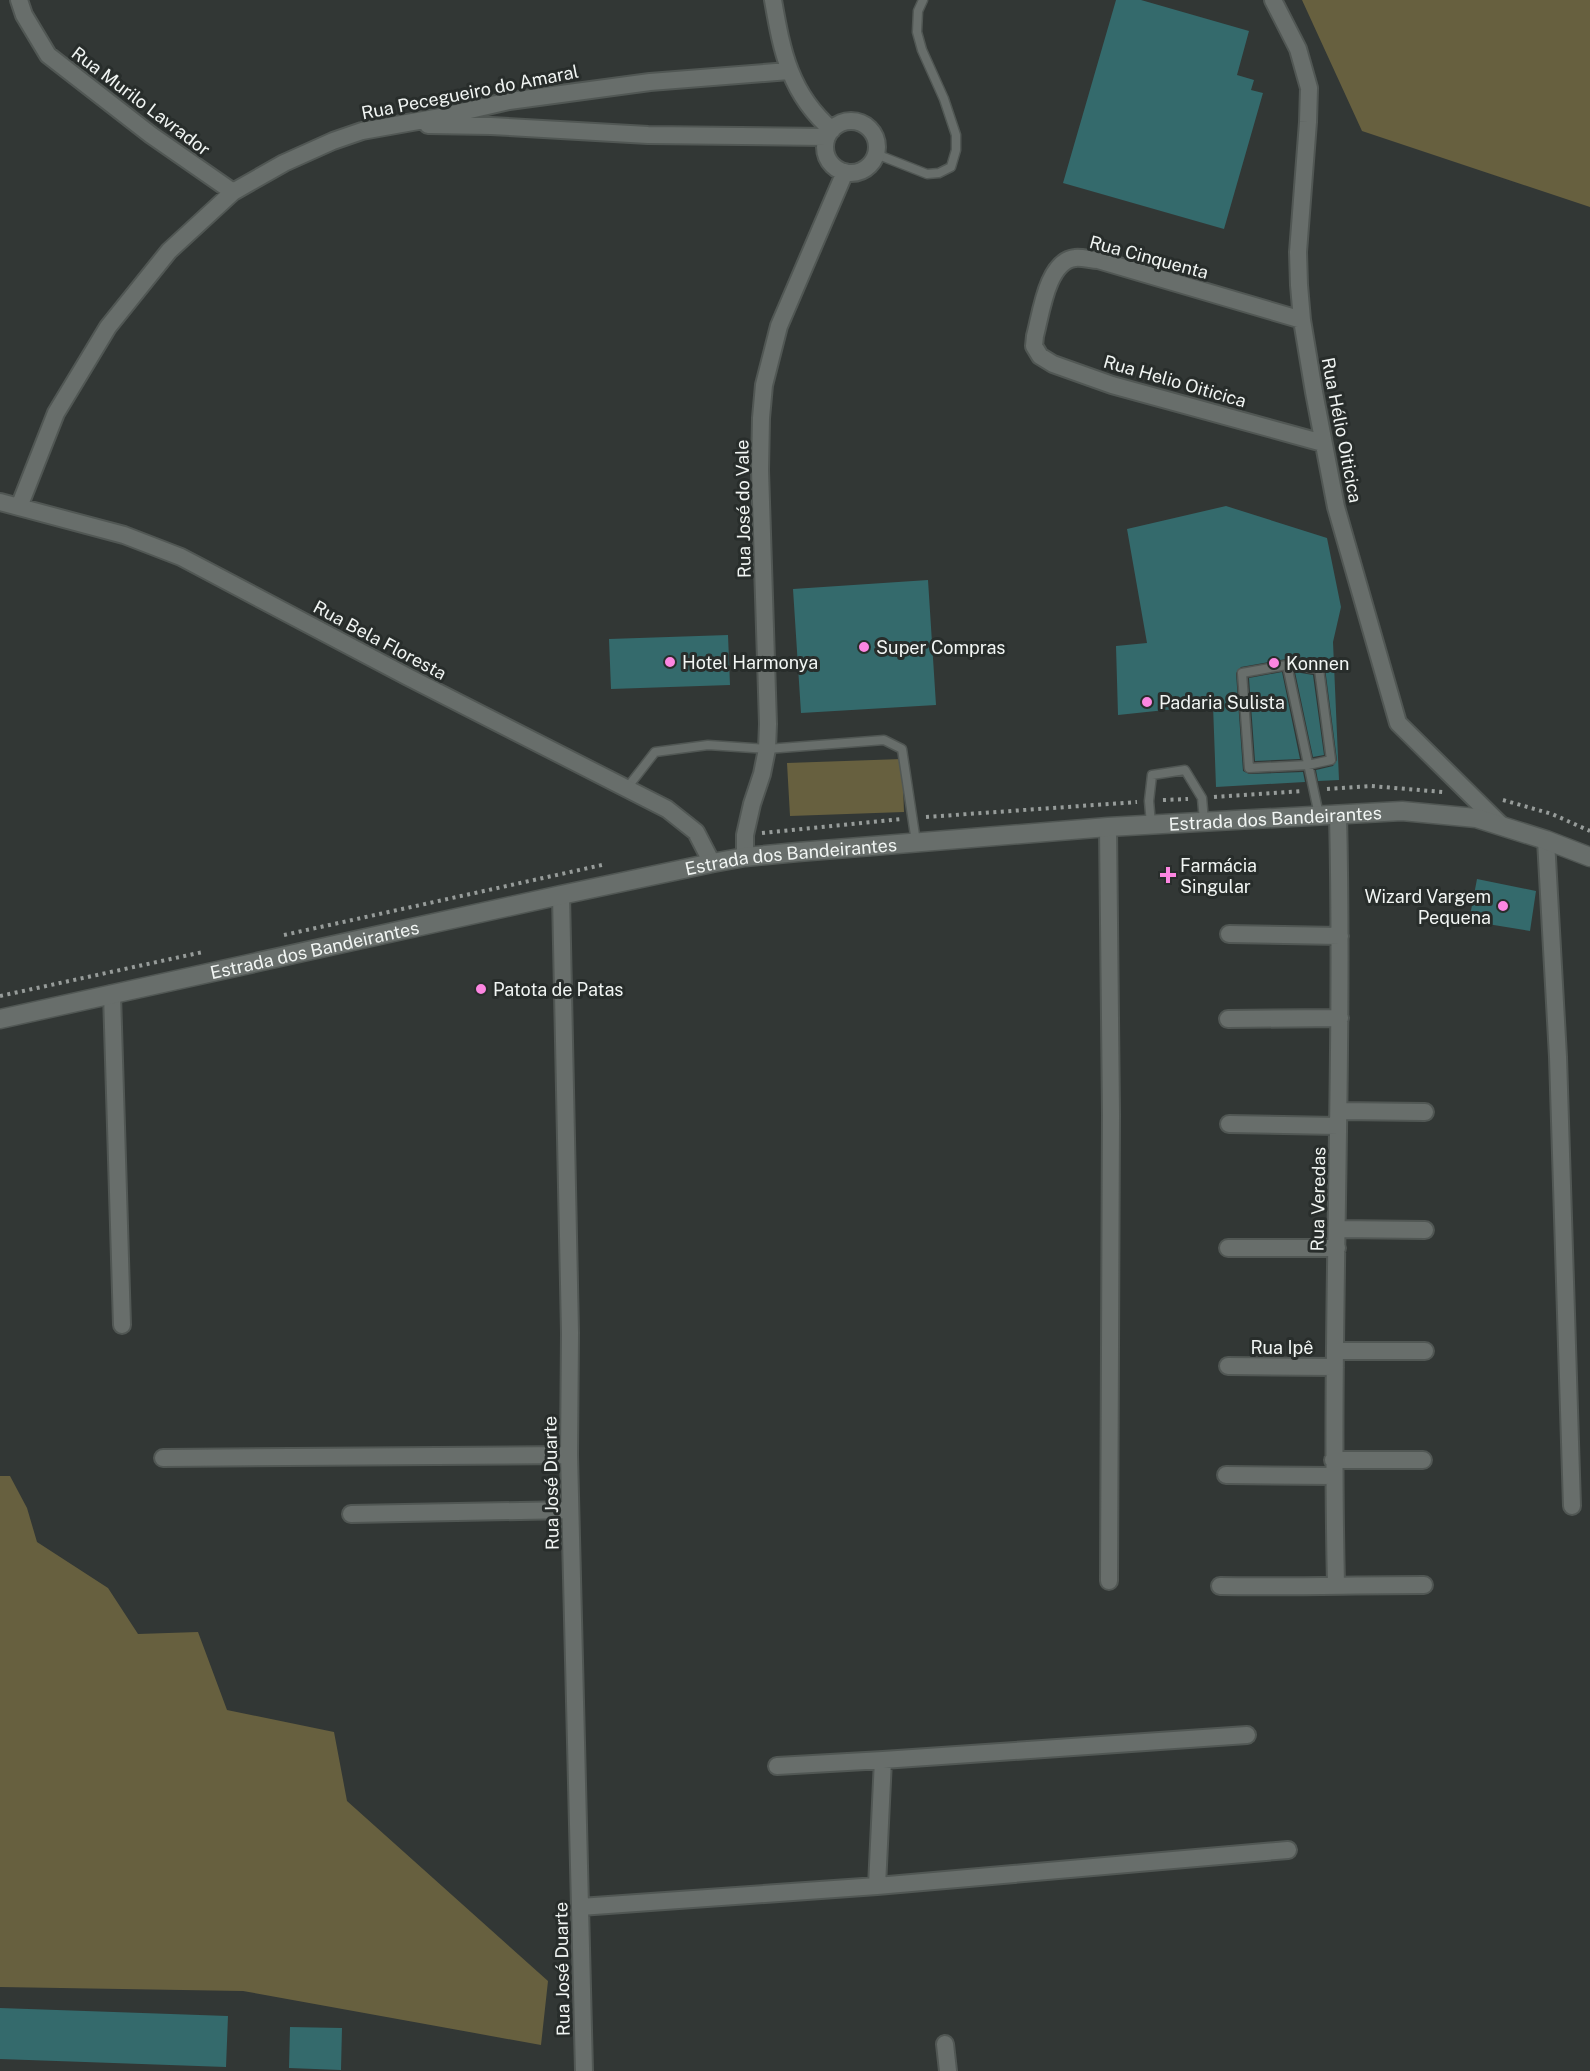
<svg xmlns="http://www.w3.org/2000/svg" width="1590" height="2071" font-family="'Public Sans',sans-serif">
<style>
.green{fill:#67603f}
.building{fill:#346a6c}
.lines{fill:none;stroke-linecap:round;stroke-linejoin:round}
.lane-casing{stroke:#515754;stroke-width:11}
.street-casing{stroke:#515754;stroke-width:20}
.secondary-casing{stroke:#515754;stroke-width:21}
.path{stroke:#979c9a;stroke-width:4;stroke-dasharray:3 4.5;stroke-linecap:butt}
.lane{stroke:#686e6b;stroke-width:8}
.street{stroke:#686e6b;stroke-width:16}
.secondary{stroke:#686e6b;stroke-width:18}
.poi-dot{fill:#fd86e1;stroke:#282d2b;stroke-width:2}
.labels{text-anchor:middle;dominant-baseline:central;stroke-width:6;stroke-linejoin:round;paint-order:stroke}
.street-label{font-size:18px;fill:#f1f5f3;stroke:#282d2b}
.poi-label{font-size:18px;fill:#f1f5f3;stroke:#282d2b;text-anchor:start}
</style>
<rect width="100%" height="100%" fill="#323735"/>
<path class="green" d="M1302,0H1590V207L1362,131Z
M902,759L904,812L790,816L787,763Z
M0,1476H10L27,1508L37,1542L108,1588L138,1634L198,1632L227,1710L334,1732L347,1801L548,1981L541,2045L243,1991L0,1987Z"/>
<path class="building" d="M1116,0H1141L1249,31L1237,75L1254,80L1251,90L1263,93L1224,229L1063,183Z
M1226,506L1327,538L1341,607L1333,642L1339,780L1318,781L1316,770L1333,766L1337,760L1325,668L1320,663L1286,659L1241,667L1236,673L1243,771L1249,774L1303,772L1305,782L1216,787L1213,705L1118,715L1116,646L1147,643L1127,529Z
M928,580L936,705L801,713L793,589Z
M728,635L730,685L611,689L609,639Z
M1282,672L1300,759L1255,761L1249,678Z
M1295,672L1313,675L1324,755L1313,757Z
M1477,879L1536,891L1530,931L1469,921Z
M0,2008L228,2016L226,2067L0,2059Z
M290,2027L342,2028L341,2070L289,2068Z"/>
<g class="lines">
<g class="lane-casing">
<path id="lane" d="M876,154L927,174L939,173L951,167L956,150V135L944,99L922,50L917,32L918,11L923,0
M1287,665L1319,669L1331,760L1308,765L1249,768L1242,673L1287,665C1298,715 1308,765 1319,815
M627,788L655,752L708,745L767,749L884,740L902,749L916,842
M1151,824L1149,801L1152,775L1185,770L1202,798L1204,821"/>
</g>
<g class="street-casing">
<path id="street" d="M19,0L24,15L48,55L151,135L233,192
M773,0C782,52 790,94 832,130
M1273,0L1298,49L1309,88L1308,122L1298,252L1299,285L1302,320L1314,392L1336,507L1398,723L1501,825
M825 147a26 26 0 1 1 52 0a26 26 0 1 1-52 0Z
M428,125L491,126L648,135L827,137
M1302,320L1098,260C1091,260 1082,257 1075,258C1047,261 1041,314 1035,336L1034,346L1040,356L1053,364L1112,385L1323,443
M0,502L124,535L181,557L408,677L667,809L696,832L712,863
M19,507L56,413L108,327L169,251L233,192L284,163L333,141L362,131L435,118L509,101L650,82L789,71
M1108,827L1111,1114L1109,1581
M1546,840L1558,1057L1572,1506
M745,857V835L752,804L762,774L767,749L768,724L760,470L761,418L764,385L779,326L845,172
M561,895L570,1333L569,1455L584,2071
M1229,934L1340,936
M112,994L122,1325
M1228,1019L1340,1018
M1339,1111L1425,1112
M1229,1124L1338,1126
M1337,1229L1425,1230
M1228,1248H1337
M1335,1351H1425
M1228,1366L1335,1367
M163,1458L569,1455
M1333,1460H1423
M1226,1475L1333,1476
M351,1514L570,1510
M1336,1585C1330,1328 1344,1071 1338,814
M1220,1586C1288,1587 1356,1585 1424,1585
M777,1766L883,1760L1247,1735
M877,1886L883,1760
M580,1907L877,1886L1288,1850
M945,2044L948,2071"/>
</g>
<g class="secondary-casing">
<g id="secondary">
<path id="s1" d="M0,1019L561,895L712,863L745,857L798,852L1108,827L1402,811L1476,818L1546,840L1590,857"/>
</g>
</g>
<path class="path" d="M1327,789L1371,786L1443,792
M1214,797L1302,791
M1163,800L1188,799
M1503,800L1552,814L1590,831
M926,817L1137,802
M762,833L901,819
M284,935L602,865
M0,996L203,952"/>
<use href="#lane" class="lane"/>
<use href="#street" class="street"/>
<use href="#secondary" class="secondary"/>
</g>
<g class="poi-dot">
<circle cx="864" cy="647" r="6"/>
<circle cx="670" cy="662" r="6"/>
<circle cx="1274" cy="663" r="6"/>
<circle cx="1147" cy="702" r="6"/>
<path d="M1165 866h6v6h6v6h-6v6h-6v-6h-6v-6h6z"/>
<circle cx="1503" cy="906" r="6"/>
<circle cx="481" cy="989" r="6"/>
</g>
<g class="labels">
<g class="street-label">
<text transform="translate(470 92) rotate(-11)">Rua Pecegueiro do Amaral</text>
<text transform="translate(141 101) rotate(37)">Rua Murilo Lavrador</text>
<text transform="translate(1149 257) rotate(15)">Rua Cinquenta</text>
<text transform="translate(1175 381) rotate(16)">Rua Helio Oiticica</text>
<text transform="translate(1342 430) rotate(79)">Rua Hélio Oiticica</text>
<text transform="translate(743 509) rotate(-91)">Rua José do Vale</text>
<text transform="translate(380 640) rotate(28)">Rua Bela Floresta</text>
<text stroke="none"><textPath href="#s1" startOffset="1294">Estrada dos Bandeirantes</textPath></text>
<text stroke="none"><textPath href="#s1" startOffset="808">Estrada dos Bandeirantes</textPath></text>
<text stroke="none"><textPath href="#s1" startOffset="322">Estrada dos Bandeirantes</textPath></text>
<text transform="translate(1318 1199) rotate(-89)">Rua Veredas</text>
<text x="1282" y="1347">Rua Ipê</text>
<text transform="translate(551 1483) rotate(-91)">Rua José Duarte</text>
<text transform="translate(562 1969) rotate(-91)">Rua José Duarte</text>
</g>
<g class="poi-label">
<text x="876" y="647">Super Compras</text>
<text x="682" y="662">Hotel Harmonya</text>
<text x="1286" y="663">Konnen</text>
<text x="1159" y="702">Padaria Sulista</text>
<text x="1180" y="865">Farmácia<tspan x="1180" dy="21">Singular</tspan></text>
<text x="1491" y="896" text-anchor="end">Wizard Vargem<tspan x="1491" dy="21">Pequena</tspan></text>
<text x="493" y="989">Patota de Patas</text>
</g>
</g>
</svg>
